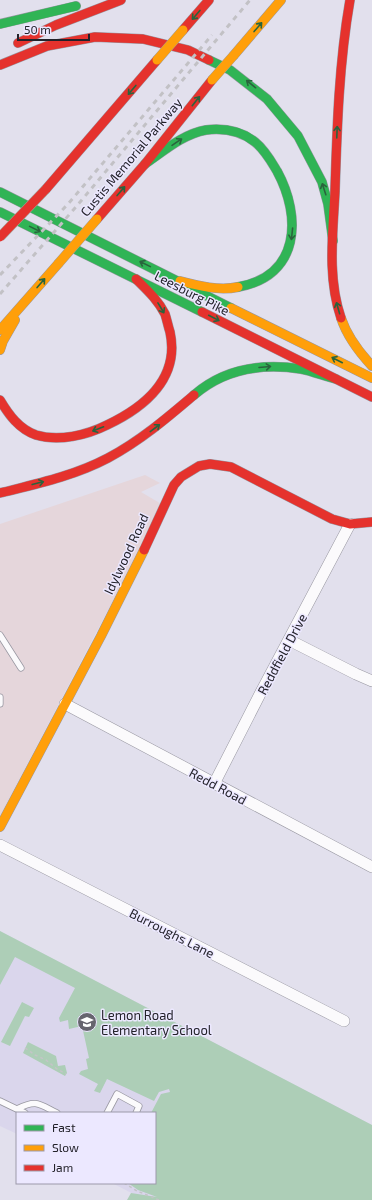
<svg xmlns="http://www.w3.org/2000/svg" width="372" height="1200" font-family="'Exo 2',sans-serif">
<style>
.built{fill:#dad6ec}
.industrial{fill:#e5d6db}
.green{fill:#adceb7}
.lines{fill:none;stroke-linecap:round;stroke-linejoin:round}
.lane-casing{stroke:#9897a1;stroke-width:7}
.street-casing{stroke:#9897a1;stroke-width:12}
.fast-casing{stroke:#9897a1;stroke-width:10}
.slow-casing{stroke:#9897a1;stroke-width:10}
.jam-casing{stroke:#9897a1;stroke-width:10}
.path{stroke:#c4c4c7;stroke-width:1.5;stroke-dasharray:3 3;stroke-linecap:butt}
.lane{stroke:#fbfafc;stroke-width:5.5}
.street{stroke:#fbfafc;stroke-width:11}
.fast{stroke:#30b455;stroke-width:9}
.slow{stroke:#ff9f0a;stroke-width:9}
.jam{stroke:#e5322d;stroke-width:9}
.rail{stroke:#c2c1c5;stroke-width:3;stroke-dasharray:5 5;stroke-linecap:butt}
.slow-bridge-casing{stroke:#a39e93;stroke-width:10;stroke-linecap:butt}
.jam-bridge-casing{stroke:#a39e93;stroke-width:10;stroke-linecap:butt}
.slow-bridge{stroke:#ff9f0a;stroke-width:9}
.jam-bridge{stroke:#e5322d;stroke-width:9}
.oneway{stroke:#29643d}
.labels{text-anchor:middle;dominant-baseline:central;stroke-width:3;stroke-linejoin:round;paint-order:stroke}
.street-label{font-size:13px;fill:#23222a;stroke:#ece8ff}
.poi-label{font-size:13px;fill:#23222a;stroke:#ece8ff;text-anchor:start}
</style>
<rect width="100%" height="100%" fill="#e2e0ed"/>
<path class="built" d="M0,931L372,1125V1200H145L112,1183H155V1113H17V1134L0,1126Z"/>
<path class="industrial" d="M145,475L160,483L141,492L163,505L0,816V524Z"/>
<path class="green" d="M0,931L372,1125V1200H127L131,1193L157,1197L138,1190L128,1183H155V1113H151L161,1094L170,1092L169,1089L159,1092L154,1101L107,1079L100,1093L94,1091L98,1084L79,1074L81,1071L88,1069L86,1059L89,1058L82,1026L69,1029L68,1020L60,1022L59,1018L75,988L15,957L0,985Z
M22,1002L34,1008L29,1017L25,1016L10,1046L1,1042Z
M28,1042L56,1056L58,1066L65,1065L67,1073L65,1076L23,1053Z"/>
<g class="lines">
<g class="lane-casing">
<path id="lane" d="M0,635L21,668
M0,697V704
M0,1101L25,1113
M17,1109C37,1099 39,1104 57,1113
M107,1113L117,1094L139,1106L136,1113"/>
</g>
<g class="street-casing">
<path id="street" d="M289,640L356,674L372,681
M65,704L372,867
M214,784L260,694L350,524
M0,845L344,1021"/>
</g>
<g class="fast-casing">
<path id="fast" d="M0,24L76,6
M209,60L230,70L267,99L298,136L322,182L328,204L333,241
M145,164C164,151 183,134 206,130C223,128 241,131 255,142C265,150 271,161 277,171C302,217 300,276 238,287
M0,192L231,308
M0,212L202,312
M194,395C224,369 262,363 301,369C312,371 324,376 336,379"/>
</g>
<g class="slow-casing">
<path id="slow" d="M234,55L281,0
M180,281C199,286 219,291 238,287
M231,308L372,378
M341,318C347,336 359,352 372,366
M0,330L58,264
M0,350L3,341L15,320
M0,827L101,636L144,550"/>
</g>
<g class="jam-casing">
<path id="jam" d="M183,30L209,0
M18,43L56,25L121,0
M0,65L47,46L95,37L143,39L188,50L209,60
M46,189L157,60
M97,219L145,164L212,80
M202,312L372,397
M341,318C327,277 333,233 335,191C337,127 339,63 350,0
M0,400C9,415 19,429 36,435C59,442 87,435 107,425C145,407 180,378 170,332C168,326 167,320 165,314C158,300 147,290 136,279
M0,493C36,484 74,476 108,458C140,441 167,418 194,395
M144,550L174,485L181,477L199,466L210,464L231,467L332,519L350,524L372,522"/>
</g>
<path class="path" d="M25,1048L35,1055L46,1060L57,1069L66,1074
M124,1183L137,1191L159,1200"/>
<use href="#lane" class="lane"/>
<use href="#street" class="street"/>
<use href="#fast" class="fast"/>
<use href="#slow" class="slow"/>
<use href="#jam" class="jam"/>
<path class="rail" d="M0,275L68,204L212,35
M0,294L75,208L250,0"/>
<g class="slow-bridge-casing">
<path id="slow-bridge" d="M157,60L183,30
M212,80L234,55
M58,264L97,219"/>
</g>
<g class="jam-bridge-casing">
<path id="jam-bridge" d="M0,237L46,189"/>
</g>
<use href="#slow-bridge" class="slow-bridge"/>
<use href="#jam-bridge" class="jam-bridge"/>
</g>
<defs><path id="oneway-shaft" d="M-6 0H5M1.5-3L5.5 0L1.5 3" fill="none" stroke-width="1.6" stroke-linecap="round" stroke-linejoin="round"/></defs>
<g class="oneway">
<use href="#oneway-shaft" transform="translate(196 15) rotate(131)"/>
<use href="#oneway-shaft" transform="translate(258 27) rotate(-49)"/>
<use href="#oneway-shaft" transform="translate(251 84) rotate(-141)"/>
<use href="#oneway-shaft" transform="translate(132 90) rotate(130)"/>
<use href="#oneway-shaft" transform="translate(196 101) rotate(-51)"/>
<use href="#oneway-shaft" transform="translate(337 132) rotate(-88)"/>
<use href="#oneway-shaft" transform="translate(177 142) rotate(-34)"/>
<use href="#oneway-shaft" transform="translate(324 189) rotate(-108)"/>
<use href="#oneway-shaft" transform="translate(121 191) rotate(-49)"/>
<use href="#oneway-shaft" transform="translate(35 229) rotate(26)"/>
<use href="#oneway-shaft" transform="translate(292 234) rotate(96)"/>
<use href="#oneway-shaft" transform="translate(145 264) rotate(-154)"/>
<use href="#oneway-shaft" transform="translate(41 283) rotate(-49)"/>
<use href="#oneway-shaft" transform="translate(161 308) rotate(59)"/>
<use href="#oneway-shaft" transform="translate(338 308) rotate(-106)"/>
<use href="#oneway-shaft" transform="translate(214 318) rotate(27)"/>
<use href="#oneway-shaft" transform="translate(337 360) rotate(-153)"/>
<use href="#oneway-shaft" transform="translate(265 367) rotate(-5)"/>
<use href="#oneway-shaft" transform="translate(155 428) rotate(-37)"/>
<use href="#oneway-shaft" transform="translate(98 429) rotate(159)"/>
<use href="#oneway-shaft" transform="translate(38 483) rotate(-14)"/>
</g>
<defs>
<g id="school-disc" transform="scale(1)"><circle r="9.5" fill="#66646e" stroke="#ece8ff"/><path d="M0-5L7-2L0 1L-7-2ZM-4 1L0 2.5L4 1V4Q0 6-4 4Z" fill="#fff"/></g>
</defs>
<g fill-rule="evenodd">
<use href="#school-disc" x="87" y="1022"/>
</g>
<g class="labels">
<g class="street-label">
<text transform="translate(131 157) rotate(-50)">Custis Memorial Parkway</text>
<text transform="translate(192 293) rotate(27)">Leesburg Pike</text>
<text transform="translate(126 554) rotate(-65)">Idylwood Road</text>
<text transform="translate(282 654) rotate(-62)">Reddfield Drive</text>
<text transform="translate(218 786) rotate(28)">Redd Road</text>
<text transform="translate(172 933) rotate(27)">Burroughs Lane</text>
</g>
<g class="poi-label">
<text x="101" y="1015">Lemon Road<tspan x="101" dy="15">Elementary School</tspan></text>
</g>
</g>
<rect x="16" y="1112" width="140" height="72" fill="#ece8ff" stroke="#9c99aa"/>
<rect x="24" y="1125" width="20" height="6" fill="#30b455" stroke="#9c99aa"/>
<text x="52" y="1132" font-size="12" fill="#23222a">Fast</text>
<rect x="24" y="1145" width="20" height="6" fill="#ff9f0a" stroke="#9c99aa"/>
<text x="52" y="1152" font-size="12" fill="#23222a">Slow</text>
<rect x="24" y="1165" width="20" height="6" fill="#e5322d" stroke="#9c99aa"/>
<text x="52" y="1172" font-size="12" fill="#23222a">Jam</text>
<path d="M18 34v6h71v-6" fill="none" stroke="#23222a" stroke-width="2"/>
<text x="24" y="34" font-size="12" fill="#23222a" stroke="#ece8ff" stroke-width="3" paint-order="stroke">50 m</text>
</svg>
